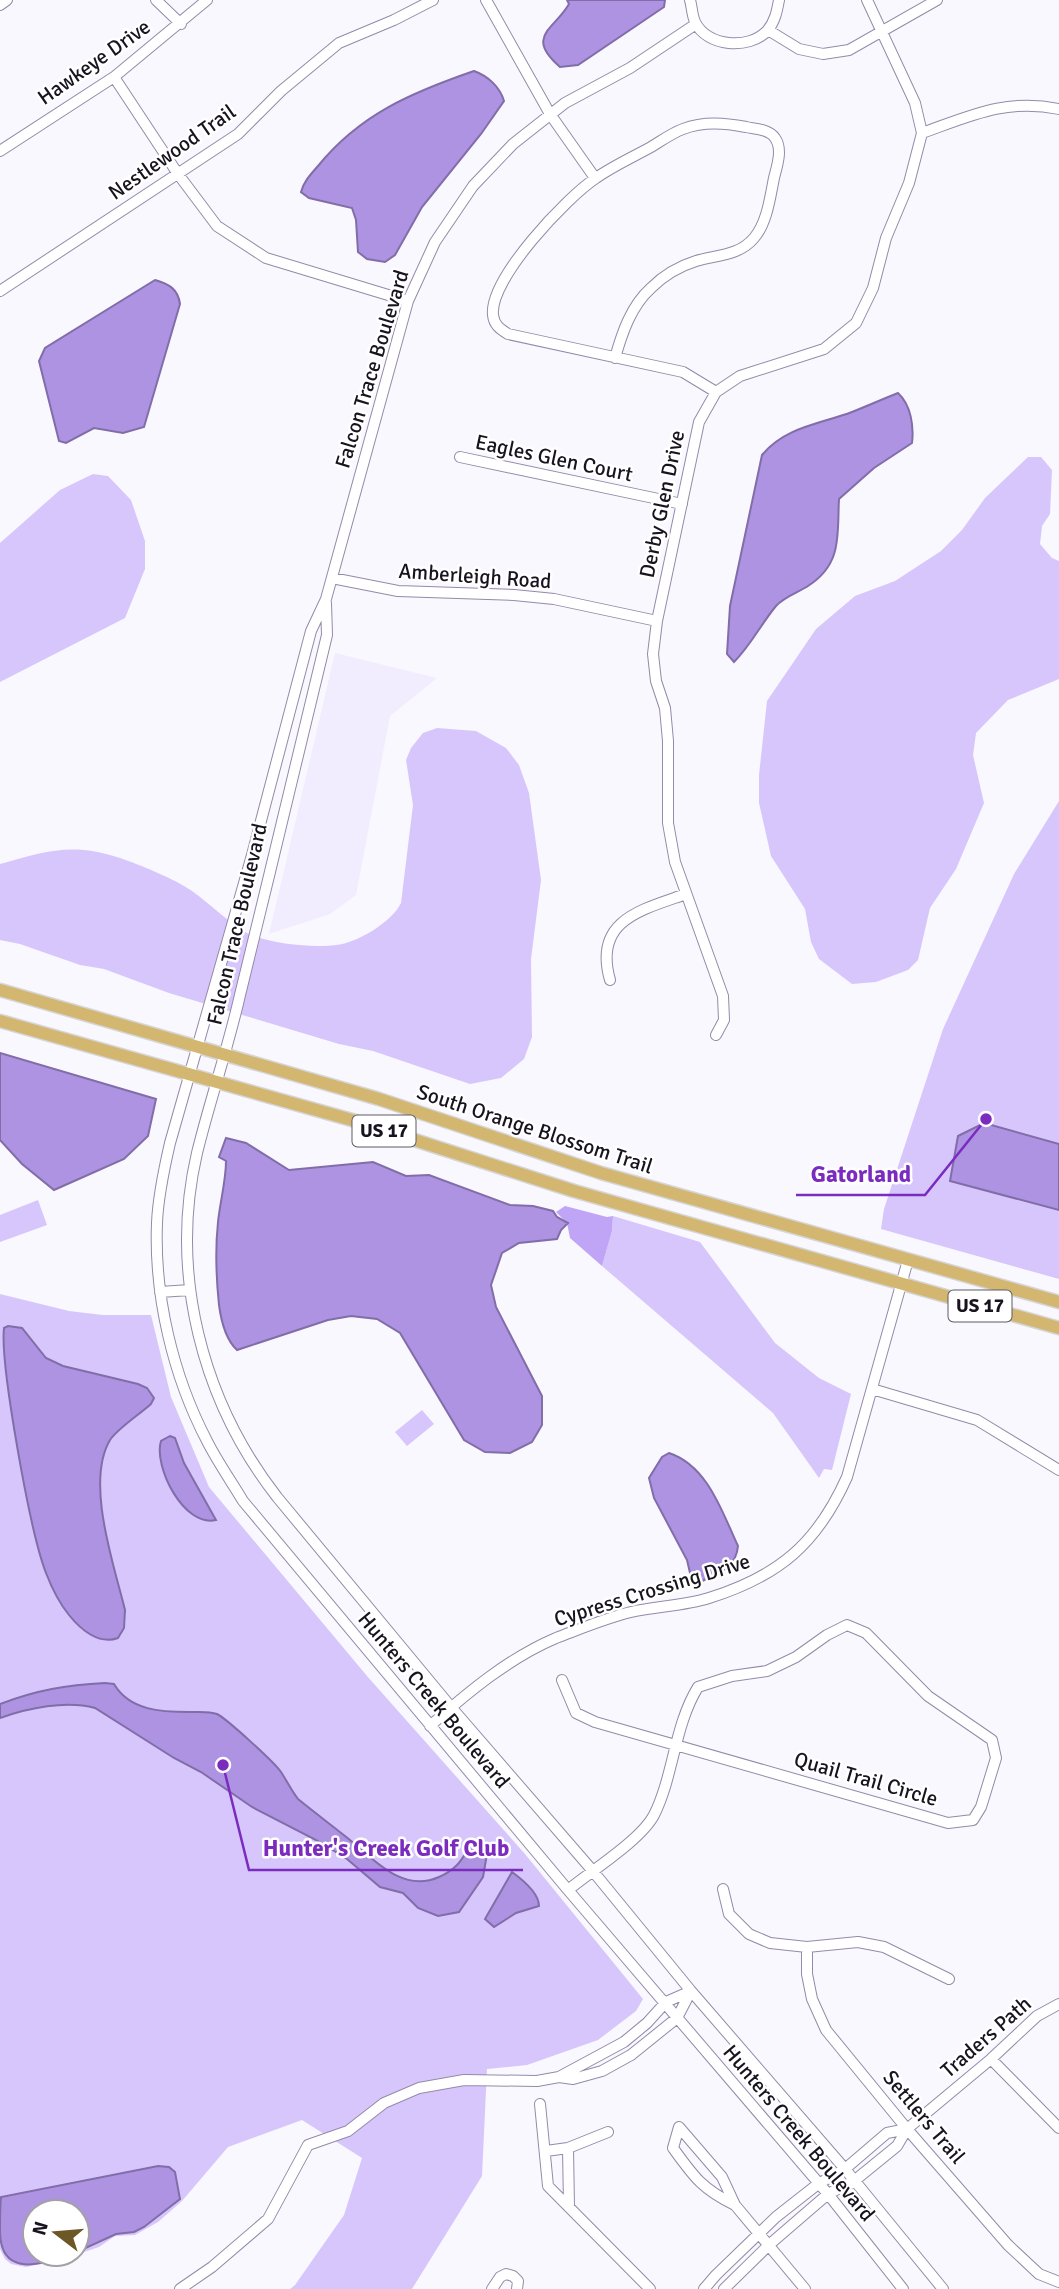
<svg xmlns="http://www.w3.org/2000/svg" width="1059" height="2289" font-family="Signika,sans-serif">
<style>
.built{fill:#f2edfe}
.green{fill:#d7c6fc;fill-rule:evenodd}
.forest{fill:#c0a5f6}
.water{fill:#ae93e3;stroke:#816da8;stroke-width:2}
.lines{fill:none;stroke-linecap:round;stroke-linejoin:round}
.minor-casing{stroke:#948aa9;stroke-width:12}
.major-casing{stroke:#d5d5d7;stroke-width:15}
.minor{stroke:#fff;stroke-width:10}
.major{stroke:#d3b770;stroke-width:12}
.labels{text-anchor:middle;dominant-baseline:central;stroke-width:5;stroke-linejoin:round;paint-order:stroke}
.shield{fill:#fff;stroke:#5d5a62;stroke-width:2}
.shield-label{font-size:19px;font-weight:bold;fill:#18141f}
.street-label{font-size:21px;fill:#18141f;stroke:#fff}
.leader{fill:none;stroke:#7b2cbf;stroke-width:2.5}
.callout-dot{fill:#7b2cbf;stroke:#fff;stroke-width:2.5}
.callout-label{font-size:23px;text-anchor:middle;font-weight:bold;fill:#7b2cbf;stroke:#fff;stroke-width:5;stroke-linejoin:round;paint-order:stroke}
</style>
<rect width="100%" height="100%" fill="#f9f8fe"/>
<path class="built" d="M335,653L437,678L390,716L356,895L330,914L269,934Z"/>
<path class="green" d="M1028,457H1041L1052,470L1050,514L1042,526L1040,544L1052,558L1059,561V679L1008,700L976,733L973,755L984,803L956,869L930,908L918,960L908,970L876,982L852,984L819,959L811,942L805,909L771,856L759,803V775L767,701L816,629L855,596L895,581L941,551L962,530L985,498Z
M93,474L108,476L131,500L145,541V569L125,618L0,682V543L60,490Z
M437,728L476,731L506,748L519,765L529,793L541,880L531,959L532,1037L524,1059L501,1078L470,1084L373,1051L339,1044L169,993L104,969L80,965L20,944L0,940V864C45,851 73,842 120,858C138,864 177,880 192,891C210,904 228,922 247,933C268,944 313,948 336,945C357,943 392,922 401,903L413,805L406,760L411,748L423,733Z
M1059,801V1279L881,1229L884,1209L943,1029L1014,874Z
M38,1200L47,1225L0,1242V1215Z
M613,1216L700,1242L775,1343L819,1378L851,1394L832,1470L824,1469L819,1478L773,1413L602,1266L612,1231Z
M0,1294L69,1311L103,1315H151L171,1397L209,1487L367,1676L525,1854L643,1999L636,2011L598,2040L527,2065L487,2069L482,2176L412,2289H290L295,2285L344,2215L362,2158L302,2120L228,2147L182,2201L158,2222L135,2235L115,2236L99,2247L63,2259L26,2267L11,2264L5,2259L0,2249ZM35,2212H77V2254H35Z
M422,1410L434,1424L407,1446L395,1432Z"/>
<path class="forest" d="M565,1206L607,1217L613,1216L612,1231L602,1266L570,1238L567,1223L556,1212Z"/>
<path class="water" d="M567,0H665L664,7L578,65L560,67C524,36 555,29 569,4Z
M474,71C488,76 500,87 504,101L481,134L422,207L395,255L385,262L367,259L358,252L356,220L352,208L309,198L301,192C304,181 311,174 318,166C360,114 413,92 474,71Z
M155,280C169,284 178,289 180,304L144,427L123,433L94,428L66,443L59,441L39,361L45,348Z
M898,393C911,405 914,426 912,443L874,468L839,499C837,534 843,564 808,586C799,592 784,597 776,606C761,624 751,645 734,662L727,654L730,606L762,455C785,427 820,424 852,412C867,406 883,399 898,393Z
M0,1053L156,1099L148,1136L124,1159L54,1190L22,1164L0,1140Z
M984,1123L1059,1144V1210L950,1181L958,1136Z
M226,1138L246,1143L289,1170L373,1162L406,1176L429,1175L510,1205L533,1206L553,1211L557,1217L568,1223L561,1230L557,1239L519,1243L502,1253L491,1285L496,1307L542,1396V1425L532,1442L510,1453L485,1452L464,1440L400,1333L377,1319L351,1316L328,1320L237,1350C225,1339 221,1320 219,1305C216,1276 215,1250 218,1222C220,1202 226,1181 226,1161L219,1157Z
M8,1326L22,1328L46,1358L63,1366L138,1384L147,1388L154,1398L151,1404C140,1414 117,1429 110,1440C85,1482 114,1565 125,1610L124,1628L118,1638C99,1645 81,1630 69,1615C60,1604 51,1586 46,1573C30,1532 0,1364 4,1328Z
M170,1436L175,1438L184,1463L216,1520C184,1528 153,1466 161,1441Z
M669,1453C708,1466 722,1512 738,1546C736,1569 718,1573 700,1582L691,1577L687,1560L654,1498L649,1478L662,1457Z
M105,1683L114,1684C130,1711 162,1712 190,1712C199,1712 209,1711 217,1714C227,1719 274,1762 281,1772C287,1781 291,1790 298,1799C314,1812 330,1824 345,1836C372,1857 401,1894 439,1877C446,1874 452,1870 457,1865C465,1857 468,1844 480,1844L487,1854L483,1877L459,1912L438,1916L418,1908L403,1893L380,1887L347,1859L318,1841L252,1807L201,1772L174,1758L95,1708C66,1700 28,1708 0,1718V1704C37,1690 66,1685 105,1683Z
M512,1872C523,1880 539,1893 539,1906L516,1913L494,1927L485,1919Z
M158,2166L169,2167L175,2172L180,2199L144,2227L134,2232L116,2234L77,2252V2212H35V2254H72C41,2265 0,2278 0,2231C0,2220 0,2207 1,2197Z"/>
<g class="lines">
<g class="minor-casing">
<path id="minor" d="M156,0L181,24
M486,0L550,114L595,178
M690,0C692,7 692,15 695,22C707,47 749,50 767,31C775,22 777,11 779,0
M0,5L7,0
M696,24L630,68L565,103L513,144L473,186L435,242L408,301L326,599L311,631L252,855L170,1143C164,1169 158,1196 157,1223C154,1296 173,1376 207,1441C217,1461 231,1481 243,1501L568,1890L828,2194L903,2289
M768,30L799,49L823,54L849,50L937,0
M114,77L178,174L217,226L266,258L408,301
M922,133C970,116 1006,98 1059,109
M0,151L114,77L207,0
M0,291L238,134L281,91L339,43L394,20L433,0
M615,358C622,333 631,306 651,288C663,276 680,266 696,261C716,255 739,256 754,238C767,223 770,198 774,178C777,166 783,149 775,138C769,129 755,129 746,127C725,123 704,121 683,129C672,133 661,141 651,147C633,157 613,166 596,178C567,197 489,279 493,315C494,325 500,329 508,334L683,372L716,392
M460,457L682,504
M332,578L398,591L514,595L554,599L657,621
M326,603L327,635C299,755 269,875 240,995C228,1048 210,1100 197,1153C169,1273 202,1401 277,1497L451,1707L592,1870L691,1991L845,2169L943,2289
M610,980C593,920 641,910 686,894
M716,1035L724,1020L723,996L675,862L668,823V741L665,708L656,681L653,654L657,621L699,422L716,392L740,376L824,349L856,323L873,288L886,238L909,183L922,133L915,103L867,0
M160,1292L190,1290
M872,1389L977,1420L1059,1470
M562,1680L576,1713L595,1722L948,1823L973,1820L981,1807L996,1758L992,1740L928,1696L866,1633L847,1625L827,1635L796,1657L767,1671L732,1676L698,1687C674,1726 674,1775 654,1815C641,1840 591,1871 568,1890
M430,1726C468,1692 509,1658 556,1638C580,1629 606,1618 631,1612C657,1606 684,1606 709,1598C779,1576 817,1544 847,1477L908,1260
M723,1889L729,1914L749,1934L770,1943L807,1947L858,1942L884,1947L949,1979
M807,1947V1974L812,1999L826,2030L907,2129L1008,2245L1039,2274L1059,2282
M991,2059L1059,2128
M559,2077L573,2079L602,2071L631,2055L677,2018L691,1991
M540,2104L548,2186L650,2289
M568,2148L569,2207
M546,2151L568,2148L608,2132
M735,2205C702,2189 694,2177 673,2148L679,2127L722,2177L735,2205L805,2289
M180,2289L212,2267L268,2219L308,2145L348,2131L384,2103L419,2088L464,2080L537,2081L559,2077L624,2042L647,2023L666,2002L691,1991
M492,2289L500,2277L506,2274L513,2276L518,2281L517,2289
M704,2289L716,2275L776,2217L818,2184L845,2169L887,2133L907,2129
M724,2289L770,2244L828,2194L854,2181L897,2146L907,2129L991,2059L1037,2016L1059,2004"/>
</g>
<g class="major-casing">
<path id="major" d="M0,990L379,1099L601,1173L1059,1302
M0,1021L352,1120L574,1191L1059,1328"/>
</g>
<use href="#minor" class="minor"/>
<use href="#major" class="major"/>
</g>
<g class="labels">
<g class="shield">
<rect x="352.5" y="1115.5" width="63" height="31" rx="5"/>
<rect x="948.5" y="1290.5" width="63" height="31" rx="5"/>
</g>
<g class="shield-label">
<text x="384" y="1131">US 17</text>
<text x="980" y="1306">US 17</text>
</g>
<g class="street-label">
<text transform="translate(94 62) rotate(-35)">Hawkeye Drive</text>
<text transform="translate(172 152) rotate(-35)">Nestlewood Trail</text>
<text transform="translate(372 369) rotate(-73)">Falcon Trace Boulevard</text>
<text transform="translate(554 458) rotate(12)">Eagles Glen Court</text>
<text transform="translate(662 504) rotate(-78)">Derby Glen Drive</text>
<text transform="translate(475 576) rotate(4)">Amberleigh Road</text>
<text transform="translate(237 924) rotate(-77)">Falcon Trace Boulevard</text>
<text transform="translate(535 1129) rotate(18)">South Orange Blossom Trail</text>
<text transform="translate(652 1590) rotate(-17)">Cypress Crossing Drive</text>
<text transform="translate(434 1700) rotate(50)">Hunters Creek Boulevard</text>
<text transform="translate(866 1779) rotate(16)">Quail Trail Circle</text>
<text transform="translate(986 2037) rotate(-41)">Traders Path</text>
<text transform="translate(924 2117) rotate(50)">Settlers Trail</text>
<text transform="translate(799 2133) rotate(50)">Hunters Creek Boulevard</text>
</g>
</g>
<path class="leader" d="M986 1119L925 1195H796M223 1765L249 1870H523"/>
<g class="callout-dot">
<circle cx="986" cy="1119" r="7"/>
<circle cx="223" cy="1765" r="7"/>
</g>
<g class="callout-label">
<text x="861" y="1182">Gatorland</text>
<text x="386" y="1856">Hunter's Creek Golf Club</text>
</g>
<g transform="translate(56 2233) rotate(286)"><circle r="33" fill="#ffffff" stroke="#a3a1a5" stroke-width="2"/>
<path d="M0-5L12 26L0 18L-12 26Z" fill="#6e5727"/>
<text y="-10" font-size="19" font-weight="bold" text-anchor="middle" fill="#18141f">N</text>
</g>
</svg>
